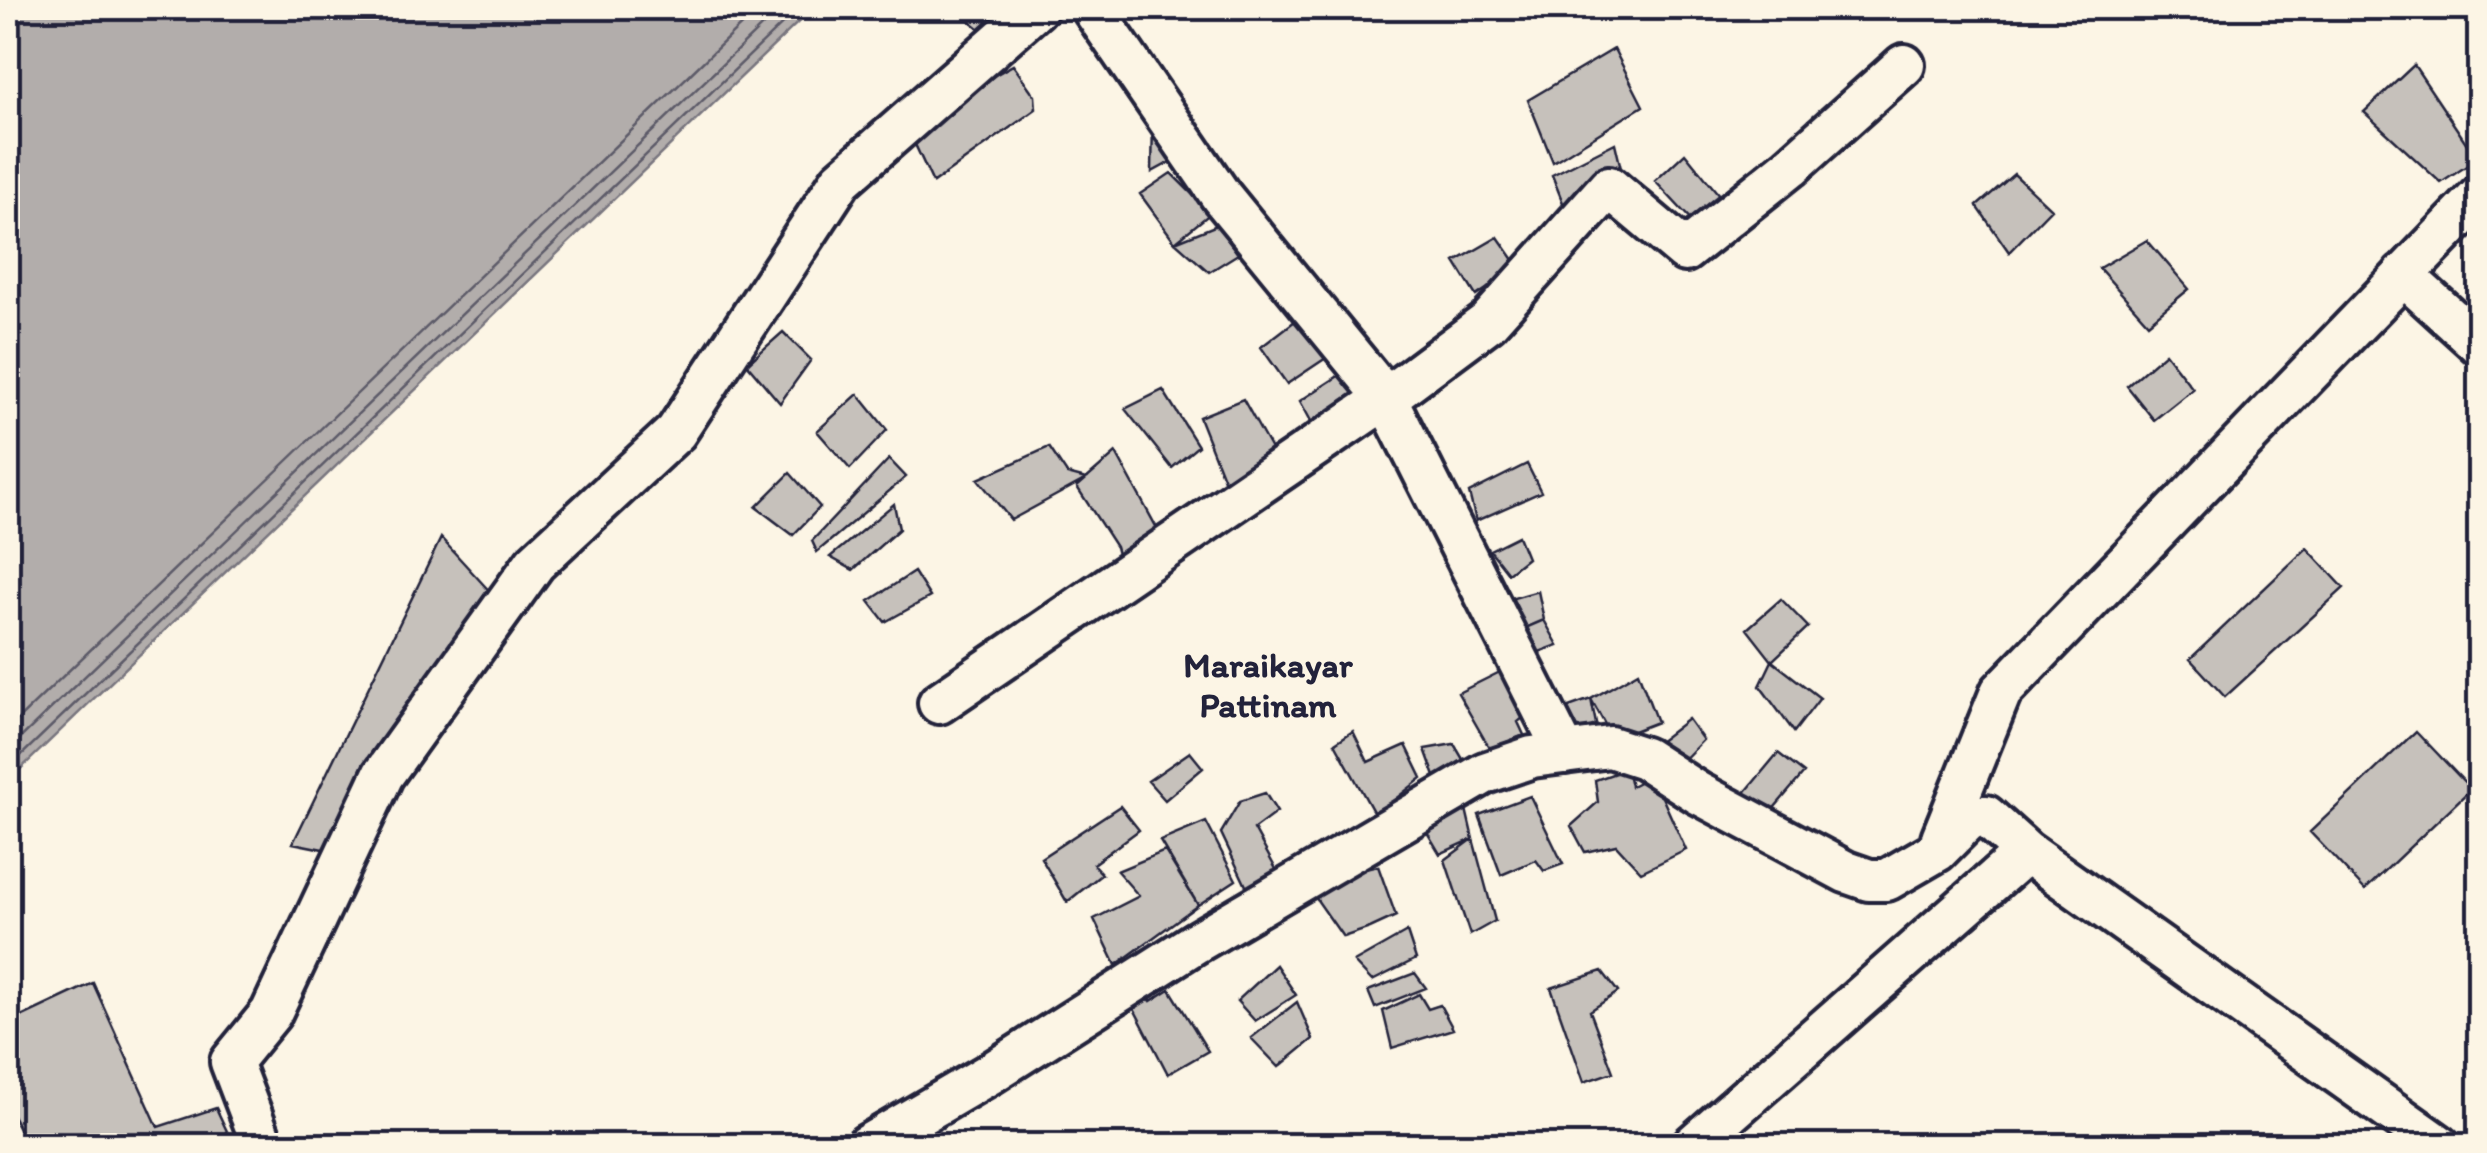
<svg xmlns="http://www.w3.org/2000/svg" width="2487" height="1153" font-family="Itim,sans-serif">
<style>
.water{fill:#b2adab;stroke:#78757e;stroke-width:2.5}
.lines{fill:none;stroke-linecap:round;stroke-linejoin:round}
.shore{stroke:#5c5a68;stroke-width:2.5}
.building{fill:#c6c1bb;stroke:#22223b;stroke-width:2.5}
.minor-casing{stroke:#22223b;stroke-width:48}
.minor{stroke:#fcf5e5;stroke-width:40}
.labels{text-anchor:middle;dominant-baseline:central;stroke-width:8;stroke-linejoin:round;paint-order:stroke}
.quarter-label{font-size:35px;font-weight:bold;fill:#22223b;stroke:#fcf5e5}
</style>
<rect width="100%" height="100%" fill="#fcf5e5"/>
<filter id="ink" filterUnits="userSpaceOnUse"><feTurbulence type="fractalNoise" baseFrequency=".01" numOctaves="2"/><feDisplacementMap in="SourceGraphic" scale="20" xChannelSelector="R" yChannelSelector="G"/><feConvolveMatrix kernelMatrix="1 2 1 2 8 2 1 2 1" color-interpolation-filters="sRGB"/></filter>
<g filter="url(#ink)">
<path class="water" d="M8,8H813L8,781Z"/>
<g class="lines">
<path class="shore" d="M8,729L759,8
M8,750L781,8
M8,768L799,8"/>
</g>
<path class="building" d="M954,8H1002L980,29Z
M1614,49L1643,106L1553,162L1528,100Z
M1013,65L1035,96L1036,109L933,183L906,125Z
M2414,65L2477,159L2441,183L2364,112Z
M1153,122L1174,160L1152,172Z
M1615,143L1623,177L1565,208L1552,175Z
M1685,153L1724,201L1696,225L1655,181Z
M1171,173L1211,213L1175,242L1140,194Z
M2014,174L2051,209L2009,252L1977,206Z
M1217,225L1238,254L1209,272L1175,242Z
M1498,237L1519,267L1476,296L1455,262Z
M2147,240L2189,289L2148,323L2099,268Z
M1312,308L1332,354L1287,384L1261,347Z
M783,332L811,360L780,403L747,364Z
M2165,353L2193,389L2154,420L2127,386Z
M1343,373L1362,401L1322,441L1300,401Z
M1163,390L1198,446L1172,468L1125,409Z
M858,394L887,430L850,469L817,431Z
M1243,399L1282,469L1228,490L1199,417Z
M1049,447L1067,474L1086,479L1011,520L978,479Z
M1116,453L1159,532L1120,562L1116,547L1077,487Z
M889,459L906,477L817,552L812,541Z
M1527,464L1541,492L1476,521L1469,493Z
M790,473L820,507L793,535L756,507Z
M894,504L899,529L853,570L830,557Z
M1518,536L1527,558L1508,573L1490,550Z
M441,538L494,596L323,849L293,843Z
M2307,548L2344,588L2225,697L2190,659Z
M914,572L930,597L885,622L869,601Z
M1538,591L1544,620L1523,629L1510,599Z
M1781,599L1808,627L1772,661L1747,629Z
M1544,620L1558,645L1534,654L1523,629Z
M1772,661L1820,698L1794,732L1760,686Z
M1512,666L1540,704L1518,722L1524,735L1490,749L1458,693Z
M1638,672L1657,722L1613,739L1591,699Z
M1591,699L1596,724L1573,738L1563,709Z
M1688,719L1703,740L1674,770L1653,746Z
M1353,731L1368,762L1406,745L1422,778L1375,815L1335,743Z
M2416,731L2471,789L2365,890L2310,832Z
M1454,744L1467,766L1437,782L1425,749Z
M1190,752L1203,768L1165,800L1148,781Z
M1778,753L1804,773L1769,814L1743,795Z
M1627,769L1631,786L1652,775L1686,850L1641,872L1616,845L1585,852L1571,826L1598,802L1595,780Z
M1265,793L1277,812L1254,829L1277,871L1247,888L1221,833L1240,801Z
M1530,796L1563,864L1544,871L1536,860L1501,875L1479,815Z
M1120,806L1139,830L1093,864L1102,874L1067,902L1041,858Z
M1466,809L1473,839L1440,854L1424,827Z
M1206,822L1236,880L1198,905L1160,841Z
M1473,839L1495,921L1470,935L1445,860Z
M1165,851L1198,905L1116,965L1094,919L1139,896L1117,871Z
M1378,866L1396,916L1370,928L1343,937L1315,897L1310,882Z
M1407,932L1416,959L1372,981L1354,962Z
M1276,965L1296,995L1255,1021L1237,1001Z
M1602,971L1618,992L1590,1011L1613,1072L1584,1082L1551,988Z
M1415,973L1426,988L1375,1008L1368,991Z
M93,983L158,1127L216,1108L234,1146H28L8,1107V1023Z
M1170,989L1208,1051L1168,1074L1132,1005L1145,993L1151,1001Z
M1419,994L1428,1009L1440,1005L1453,1029L1392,1048L1383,1011Z
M1297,1002L1313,1039L1279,1067L1251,1038Z
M1473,1130L1478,1146H1429V1143Z"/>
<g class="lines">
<g class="minor-casing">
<path id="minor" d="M1092,8L1221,196L1386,398L1565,753
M2403,275L2480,345
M939,703L1386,398L1488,322L1609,187L1685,251L1790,167L1904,65
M1942,838L2001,692L2480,196
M263,1146L231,1062L271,1013L383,775L535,563L676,432L841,180L1037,8
M866,1146L991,1073L1195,943L1485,773L1532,757L1610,747L1644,758L1698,793L1846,872L1869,880H1887L1937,851L1972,816H1986L2026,852
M1692,1146L2026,852L2440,1146"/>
</g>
<use href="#minor" class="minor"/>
</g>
</g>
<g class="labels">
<g class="quarter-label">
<text x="1268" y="665">Maraikayar<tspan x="1268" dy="40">Pattinam</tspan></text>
</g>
</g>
<rect width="2487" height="1153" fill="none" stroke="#fcf5e5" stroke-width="40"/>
<rect x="20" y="20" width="2447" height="1113" fill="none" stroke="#22223b" stroke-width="4" filter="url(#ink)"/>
</svg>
